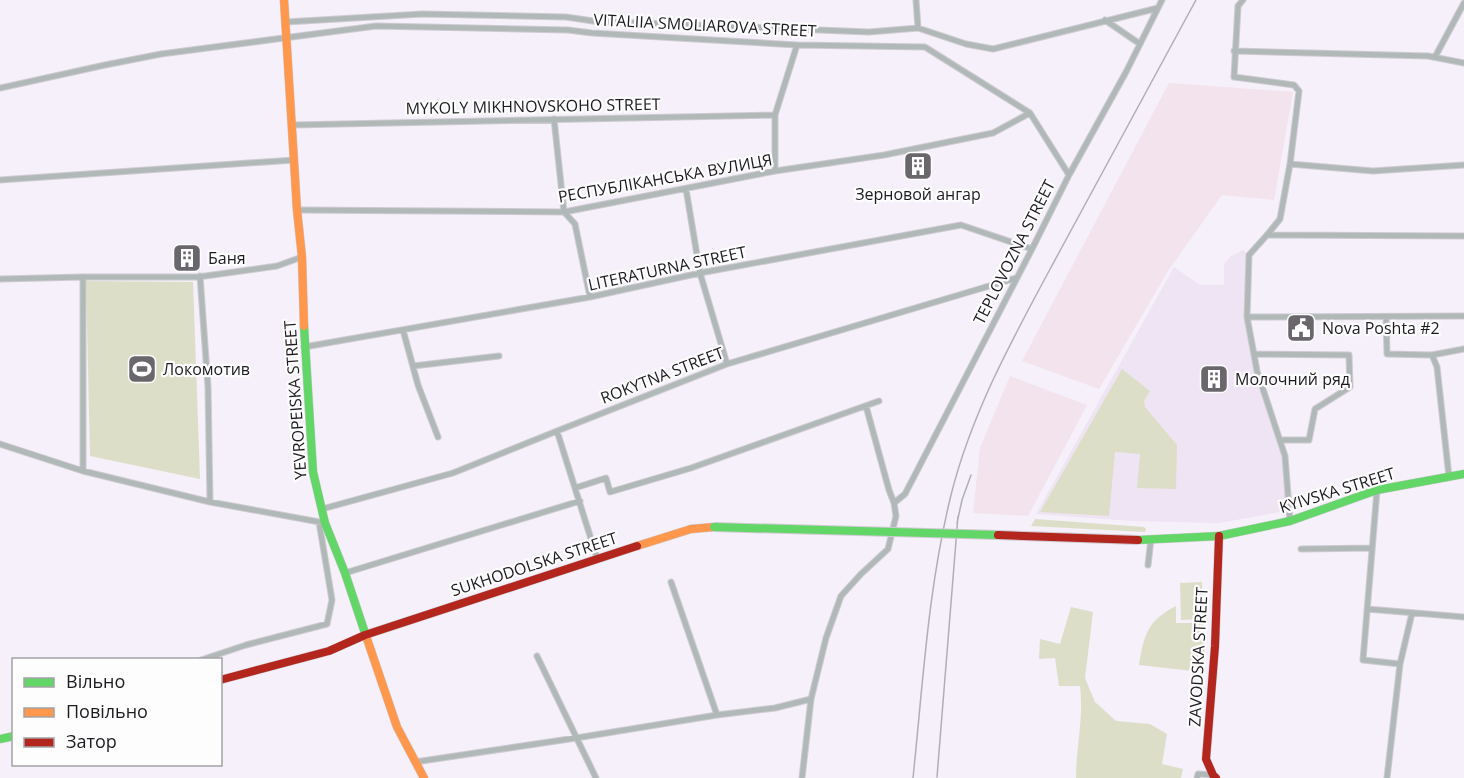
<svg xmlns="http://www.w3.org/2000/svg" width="1464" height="778" font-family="'Open Sans',sans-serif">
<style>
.built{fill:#eee4f4}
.industrial{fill:#f2e3ed}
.green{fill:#dddec7}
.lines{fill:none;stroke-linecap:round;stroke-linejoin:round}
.street-casing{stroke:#cecad1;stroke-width:7}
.fast-casing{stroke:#cecad1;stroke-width:9}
.slow-casing{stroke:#cecad1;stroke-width:9}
.jam-casing{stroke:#cecad1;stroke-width:9}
.street{stroke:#b0b9b7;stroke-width:5}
.fast{stroke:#63d668;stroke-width:8}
.slow{stroke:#ff974d;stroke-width:8}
.jam{stroke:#b3261e;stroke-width:8}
.rail{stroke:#aeb0b2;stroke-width:1.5}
.fast-bridge-casing{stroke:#cecad1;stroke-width:10;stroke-linecap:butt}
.jam-bridge-casing{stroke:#cecad1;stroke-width:10;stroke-linecap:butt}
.fast-bridge{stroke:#63d668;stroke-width:8}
.jam-bridge{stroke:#b3261e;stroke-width:8}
.labels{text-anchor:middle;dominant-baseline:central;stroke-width:4.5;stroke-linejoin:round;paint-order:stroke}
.street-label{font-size:16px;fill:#1e1b20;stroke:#fdfdfd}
.poi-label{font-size:16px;fill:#1e1b20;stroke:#fdfdfd;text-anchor:start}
</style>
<rect width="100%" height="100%" fill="#f5f0f9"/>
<path class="built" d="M1243,250L1247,254L1246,317L1256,372L1283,455L1286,511L1219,523L1132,521L1036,514L1174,267L1200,285H1224V264L1230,257Z"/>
<path class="industrial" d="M1169,83L1293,92L1274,200L1222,195L1168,271L1099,389L1022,361Z
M1010,376L1087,405L1028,516L973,513L980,448Z"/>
<path class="green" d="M86,281L193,282L200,479L90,456Z
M1122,369L1150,391L1144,401L1145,407L1177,445L1176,489L1137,488L1140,454L1115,452L1109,516L1040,512Z
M1035,519L1144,527L1146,529L1145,532L1031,526Z
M1202,582L1203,619L1181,620L1180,583Z
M1176,606V623H1203L1205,648L1202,672L1139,665C1144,635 1147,621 1176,606Z
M1071,607L1093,612L1085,678L1095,702L1116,721L1150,724L1167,734L1162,764L1183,769L1181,778H1076C1076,747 1084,717 1080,686H1059L1055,658L1039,659L1040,639L1060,644Z"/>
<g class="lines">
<g class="street-casing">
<path id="street" d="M916,0L918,28
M1243,0L1238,6L1234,77L1294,85L1299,91L1290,164L1280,219L1267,235L1249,255L1247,317L1257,371L1285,456L1290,521
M1105,20L1140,44
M286,22L422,14L566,17L593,21L869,32L918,28L966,44L993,49L1158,8
M1234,51L1428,56L1464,63
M1435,57L1464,3
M0,88L105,65L161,54L376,26L568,30L592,33L797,45L925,47L1030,113L1069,175
M554,119L564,212L575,224L590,297
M292,125L775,115
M1290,164L1373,171L1464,165
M775,171V115L797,45
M0,180L294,160
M686,189L700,273L727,364
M297,210L564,212L775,171L884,155L993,133L1030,113
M1267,235L1464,236
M200,276L208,387L210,502
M0,279L83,277H198L277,266L302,257
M1247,317L1464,316
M1386,317L1387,354L1432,355L1437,367L1449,477
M403,330L418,385L438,437
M304,347L590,297L700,273L961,225L1032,249
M1254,354L1349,355L1350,387L1315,409L1309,440H1280
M1432,355L1464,349
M413,366L499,356
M866,406L889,490L894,503
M557,431L597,558
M0,444L83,471L210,502L325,523
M83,471V277
M575,488L606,478L610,492L691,468L879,401
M1377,490L1363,660L1400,664
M322,509L453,473L557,431L727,364L1016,278
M1301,549L1372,548
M1148,565L1151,539
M345,573L580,501
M671,582L717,715
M1367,609L1464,617
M537,656L596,778
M201,660L246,645L327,624L332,600L319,522
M415,762L576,738L717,715L775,708L811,699
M802,778L811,699L826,638L841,596L861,574L888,549L896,516L894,503L905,494L1032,249L1069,175L1126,72L1162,0
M1197,778L1198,774L1213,775
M1387,778L1400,664L1412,613"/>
</g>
<g class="fast-casing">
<path id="fast" d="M304,326L313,472L325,523L345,573L366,636
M1138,540L1219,536L1290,521L1377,490L1464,474
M0,739L14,736"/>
</g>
<g class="slow-casing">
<path id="slow" d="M284,0L297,210L302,257L304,326
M637,546L691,529L714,527
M366,636L397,727L424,778"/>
</g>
<g class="jam-casing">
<path id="jam" d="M220,680L329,651L365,635L637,546
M1216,778L1213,775L1206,759L1215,646L1219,536"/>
</g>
<use href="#street" class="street"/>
<use href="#fast" class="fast"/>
<use href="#slow" class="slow"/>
<use href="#jam" class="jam"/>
<path class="rail" d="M957,523L962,500L971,475
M937,777L958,516
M913,778C923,683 928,588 951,495C973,407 1019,327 1062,247C1107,165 1151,82 1196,0"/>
<g class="fast-bridge-casing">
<path id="fast-bridge" d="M714,527L998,535"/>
</g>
<g class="jam-bridge-casing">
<path id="jam-bridge" d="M998,535L1138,540"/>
</g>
<use href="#fast-bridge" class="fast-bridge"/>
<use href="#jam-bridge" class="jam-bridge"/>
</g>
<defs>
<g id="building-square" transform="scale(1.5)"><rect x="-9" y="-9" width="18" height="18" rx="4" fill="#69666c" stroke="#fdfdfd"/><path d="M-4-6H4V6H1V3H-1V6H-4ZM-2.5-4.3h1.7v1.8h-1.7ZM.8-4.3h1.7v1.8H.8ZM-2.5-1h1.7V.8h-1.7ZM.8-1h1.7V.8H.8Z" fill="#fff"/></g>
<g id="civic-square" transform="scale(1.5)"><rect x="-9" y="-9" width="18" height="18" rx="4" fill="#69666c" stroke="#fdfdfd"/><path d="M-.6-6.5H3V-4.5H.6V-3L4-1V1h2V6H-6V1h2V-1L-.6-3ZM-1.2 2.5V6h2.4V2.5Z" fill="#fff"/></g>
<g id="stadium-square" transform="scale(1.5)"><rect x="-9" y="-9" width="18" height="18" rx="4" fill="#69666c" stroke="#fdfdfd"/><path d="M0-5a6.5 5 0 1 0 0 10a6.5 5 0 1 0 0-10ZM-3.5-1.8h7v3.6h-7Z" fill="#fff"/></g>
</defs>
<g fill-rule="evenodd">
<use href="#building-square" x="918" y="166"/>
<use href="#building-square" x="187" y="258"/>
<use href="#civic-square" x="1301" y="328"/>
<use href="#stadium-square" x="142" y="369"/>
<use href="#building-square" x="1214" y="379"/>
</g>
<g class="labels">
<g class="street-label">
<text transform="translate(705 25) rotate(3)">VITALIIA SMOLIAROVA STREET</text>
<text transform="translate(533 106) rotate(-1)">MYKOLY MIKHNOVSKOHO STREET</text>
<text transform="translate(665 178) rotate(-10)">РЕСПУБЛІКАНСЬКА ВУЛИЦЯ</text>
<text transform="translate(1014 252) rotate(-63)">TEPLOVOZNA STREET</text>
<text transform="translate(667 268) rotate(-12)">LITERATURNA STREET</text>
<text transform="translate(662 375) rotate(-21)">ROKYTNA STREET</text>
<text transform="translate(295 400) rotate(-94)">YEVROPEISKA STREET</text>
<text transform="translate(1337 490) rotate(-17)">KYIVSKA STREET</text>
<text transform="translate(534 564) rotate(-18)">SUKHODOLSKA STREET</text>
<text transform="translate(1198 657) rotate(-87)">ZAVODSKA STREET</text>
</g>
<g class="poi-label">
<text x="918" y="194" text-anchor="middle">Зерновой ангар</text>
<text x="208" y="258">Баня</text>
<text x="1322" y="328">Nova Poshta #2</text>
<text x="163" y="369">Локомотив</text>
<text x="1235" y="379">Молочний ряд</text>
</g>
</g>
<rect x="12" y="658" width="210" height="108" fill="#fdfdfd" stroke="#a4a3a5" stroke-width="1.5"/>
<rect x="24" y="678" width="30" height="9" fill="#63d668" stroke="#a4a3a5" stroke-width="1.5"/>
<text x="66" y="688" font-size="18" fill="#1e1b20">Вільно</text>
<rect x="24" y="708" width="30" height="9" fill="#ff974d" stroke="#a4a3a5" stroke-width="1.5"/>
<text x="66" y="718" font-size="18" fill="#1e1b20">Повільно</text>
<rect x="24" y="738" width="30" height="9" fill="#b3261e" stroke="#a4a3a5" stroke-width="1.5"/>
<text x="66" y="748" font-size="18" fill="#1e1b20">Затор</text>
</svg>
